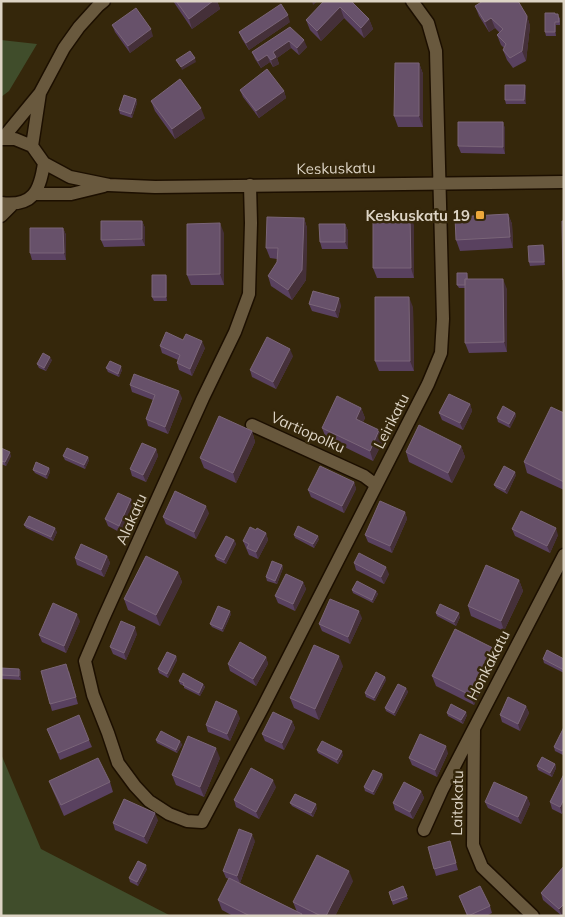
<svg xmlns="http://www.w3.org/2000/svg" width="565" height="917" font-family="Mulish,sans-serif">
<style>
.green{fill:#404d2b}
.lines{fill:none;stroke-linecap:round;stroke-linejoin:round}
.minor-casing{stroke:#1c0f00;stroke-width:15}
.minor{stroke:#69593e;stroke-width:12}
.wall{fill:#59415f}
.shaded-wall{fill:#453039}
.building{fill:#67516a;stroke:#7a6578}
.poi-dot{fill:#eda83b;stroke:#35270b;stroke-width:2}
.labels{text-anchor:middle;dominant-baseline:central;stroke-width:5;stroke-linejoin:round;paint-order:stroke}
.street-label{font-size:15px;fill:#ddd4c5;stroke:#35270b}
.poi-label{font-size:15px;font-weight:bold;fill:#ddd4c5;stroke:#35270b;text-anchor:end}
</style>
<rect width="100%" height="100%" fill="#35270b"/>
<path class="green" d="M1,40L37,44L9,91L1,97Z
M1,754L41,849L171,916H1Z"/>
<g class="lines">
<g class="minor-casing">
<path id="minor" d="M3,138L40,93L64,48L79,27L98,6L104,1
M1,139H15L32,146L44,163C40,191 33,207 1,203
M32,146L40,93
M44,163L70,177L109,185L155,187L564,182
M250,185L251,223L249,294L235,332L203,398L103,619L85,661L93,695L108,733L118,763L135,786L149,801L169,814L187,821L202,822L263,707L428,384L441,353L443,319L436,51L428,23L412,1
M35,194H71L104,186
M1,216L13,204
M252,425L364,476L376,485
M474,730L473,845L482,867L533,916
M424,830L442,790L564,555"/>
</g>
<use href="#minor" class="minor"/>
</g>
<path class="wall" d="M173,1H217L220,9L192,29Z
M354,1L353,3L369,19L373,29L364,38L344,18L321,41L310,30L306,20Z
M475,6L527,16L530,26L526,61L513,68L507,60L503,50L504,48L501,45L497,35L500,33L495,28L489,32L479,16Z
M555,14L560,18V25H556V36H546L545,32Z
M290,22L249,50L242,39L239,32Z
M112,25L153,36L130,53L115,32Z
M290,27L307,47L299,55L291,48L277,58L279,64L273,67L270,62L261,68L255,59L252,52Z
M419,63L423,74V127H398L394,116Z
M525,85L526,89V104H506L505,100Z
M240,90L284,91L286,98L259,118L243,97Z
M136,99L137,103L132,118L120,114L119,110Z
M151,101L205,118L175,139L155,111Z
M503,122L505,129V154L461,153L458,146Z
M508,214L512,224L513,248L460,251L456,240Z
M304,218L307,228L306,280L292,300L271,286L268,276L277,262V259L270,258L266,248Z
M142,221L145,228V246L104,247L101,240Z
M345,224L348,231V249H322L320,242Z
M414,225V278H377L373,268Z
M63,228L66,235V260H32L30,253Z
M224,233V285H191L187,275Z
M544,249L545,265L530,266L529,262Z
M467,273L468,279L507,289V352L469,353L465,343V288H459L457,285Z
M166,275L167,279V301H154L152,297Z
M309,304L341,305L338,318L312,311Z
M413,307L414,371H379L375,361Z
M183,340L205,348L192,376L179,370L177,363L178,360L162,353L160,346Z
M293,356L276,389L252,377L250,370Z
M52,360L46,371L39,368L37,364Z
M106,368L122,370L119,377L108,372Z
M130,385L182,398L168,434L148,426L146,419L153,400L132,392Z
M470,404L472,411L463,430L442,420L439,413Z
M361,408L365,418L363,422L383,441L373,461L326,438L322,428Z
M515,413L516,416L510,428L498,422L497,418Z
M564,413V490L527,473L524,462Z
M252,431L255,442L236,483L204,468L200,458Z
M461,446L465,457L452,483L409,462L406,452Z
M1,448L11,456L6,466L1,464Z
M156,449L158,456L146,482L132,476L130,469Z
M63,456L88,457L89,460L85,469L65,460Z
M49,468L50,472L47,479L35,473L33,470Z
M516,475L507,494L496,488L494,485Z
M354,482L356,489L344,513L311,497L308,490Z
M131,499L134,506L121,533L108,526L105,519Z
M405,512L407,519L392,553L368,542L365,535Z
M209,513L196,539L166,524L163,517Z
M24,525L57,532L53,541L26,528Z
M512,529L558,535L550,553L515,536Z
M256,530L266,533L268,540L258,559L249,555L243,541Z
M294,535L319,539L314,548L295,538Z
M234,540L236,544L226,564L217,560L215,556Z
M107,556L110,563L104,577L77,565L75,558Z
M354,563L389,574L384,584L356,570Z
M282,565L283,568L277,584L267,581L266,577Z
M178,572L182,582L160,626L128,610L124,599Z
M519,580L523,591L504,631L471,616L468,606Z
M303,582L306,589L295,611L278,603L275,596Z
M352,590L376,591L378,594L373,603L353,593Z
M436,613L460,617L456,626L437,616Z
M231,614L223,632L212,627L210,624Z
M362,618L350,644L322,631L319,624Z
M80,621L66,653L42,642L39,635Z
M137,634L126,660L113,654L110,647Z
M176,656L177,660L168,678L159,673L158,669Z
M266,657L268,664L256,686L230,671L228,664Z
M497,658L474,705L436,686L432,676Z
M543,659H564V673L544,663Z
M343,666L319,720L294,708L290,698Z
M1,668L19,669L21,672V680L2,679L1,676Z
M69,671L78,704L52,711L50,704Z
M385,677L386,680L375,701L366,697L365,693Z
M179,681L203,684L205,687L200,696L184,688V686L180,684Z
M406,688L408,692L395,716L386,711L385,708Z
M526,706L529,713L520,731L502,722L500,715Z
M447,713L467,715L463,724L448,716Z
M240,718L230,741L208,732L206,725Z
M292,721L295,728L284,750L265,741L262,734Z
M564,727L563,755L555,751L554,747Z
M47,729L89,740L92,747L60,760Z
M156,740L180,741L182,745L177,753L157,743Z
M317,750L343,755L338,764L318,753Z
M448,753L437,777L412,765L409,758Z
M220,758L204,797L176,785L172,775Z
M555,764L556,768L552,777L538,770L537,766Z
M382,774L383,778L374,795L365,791L364,787Z
M564,774L562,814L552,809L550,802Z
M49,781L110,782L113,792L64,816L53,791Z
M276,787L259,819L236,807L234,800Z
M421,791L424,798L413,819L395,810L393,803Z
M527,797L530,804L521,824L488,808L485,802Z
M290,803L317,808L313,817L292,806Z
M158,820L147,844L115,830L113,823Z
M255,841L240,883L234,881L297,912L293,902L353,881L335,916H304L302,915L303,916H233L222,910L218,900L229,879L226,878L223,871Z
M452,848L458,870L436,876L434,869Z
M564,866V914L562,916L543,900L541,893Z
M147,869L138,886L130,882L129,878Z
M403,886L408,899L393,905L389,892Z
M459,896L490,906L492,913L486,916H467Z"/>
<path class="shaded-wall" d="M213,1H217L220,9L192,29L189,19Z
M312,1H318L313,5Z
M340,7L344,18L321,41L317,31Z
M288,15L290,22L249,50L246,43Z
M527,16L530,26L526,61L522,51Z
M491,18L495,28L489,32L485,22Z
M369,19L373,29L364,38L361,28Z
M555,22L556,25V36L555,32Z
M151,29L153,36L130,53L128,46Z
M304,40L307,47L299,55L297,48Z
M289,41L291,48L277,58L279,64L273,67L271,60L273,52Z
M267,55L270,62L261,68L258,61Z
M195,58L196,62L182,70L181,67Z
M419,63L423,74V127L419,116Z
M525,85L526,89V104L524,100Z
M284,91L286,98L259,118L256,111Z
M136,99L137,103L132,118L131,114Z
M201,108L205,118L175,139L172,129Z
M503,122L505,129V154L503,147Z
M508,214L512,224L513,248L510,237Z
M410,215L414,225V278L411,268Z
M304,218L307,228L306,280L292,300L288,290Z
M142,221L145,228V246L142,239Z
M220,223L224,233V285L220,274Z
M345,224L348,231V249L345,242Z
M63,228L66,235V260L64,253Z
M543,245L544,249L545,265L544,262Z
M166,275L167,279V301L166,297Z
M503,279L507,289V352L504,342Z
M409,297L413,307L414,371L410,361Z
M339,298L341,305L338,318L335,311Z
M202,341L205,348L192,376L190,369Z
M290,349L293,356L276,389L273,382Z
M50,357L52,360L46,371L44,368Z
M121,366L122,370L119,377L118,374Z
M179,391L182,398L168,434L165,427Z
M470,404L472,411L463,430L460,423Z
M361,408L365,418L359,429L356,419Z
M515,413L516,416L510,428L509,424Z
M379,430L383,441L373,461L370,451Z
M252,431L255,442L236,483L233,473Z
M461,446L465,457L452,483L448,473Z
M156,449L158,456L146,482L143,475Z
M10,452L11,456L6,466L5,462Z
M88,457L89,460L85,469L84,465Z
M49,468L50,472L47,479L46,475Z
M515,472L516,475L507,494L505,490Z
M354,482L356,489L344,513L342,506Z
M131,499L134,506L121,533L119,526Z
M206,506L209,513L196,539L194,532Z
M405,512L407,519L392,553L390,546Z
M55,528L57,532L53,541L51,537Z
M556,528L558,535L550,553L547,546Z
M266,533L268,540L258,559L256,552Z
M318,536L319,539L314,548L313,544Z
M234,540L236,544L226,564L224,560Z
M107,556L110,563L104,577L101,570Z
M282,565L283,568L277,584L275,581Z
M386,567L389,574L384,584L381,577Z
M178,572L182,582L160,626L156,615Z
M519,580L523,591L504,631L501,621Z
M303,582L306,589L295,611L293,604Z
M376,591L378,594L373,603L372,600Z
M230,611L231,614L223,632L222,629Z
M359,611L362,618L350,644L348,637Z
M459,613L460,617L456,626L454,622Z
M77,614L80,621L66,653L64,646Z
M135,627L137,634L126,660L124,653Z
M493,648L497,658L474,705L470,695Z
M176,656L177,660L168,678L167,674Z
M339,656L343,666L319,720L315,709Z
M266,657L268,664L256,686L253,679Z
M19,669L21,672V680L19,676Z
M385,677L386,680L375,701L374,698Z
M203,684L205,687L200,696L199,693Z
M406,688L408,692L395,716L394,713Z
M526,706L529,713L520,731L518,724Z
M237,711L240,718L230,741L227,734Z
M466,712L467,715L463,724L461,720Z
M292,721L295,728L284,750L282,743Z
M180,741L182,745L177,753L176,750Z
M446,746L448,753L437,777L435,770Z
M216,748L220,758L204,797L200,787Z
M342,751L343,755L338,764L337,760Z
M555,764L556,768L552,777L550,773Z
M382,774L383,778L374,795L373,792Z
M273,780L276,787L259,819L256,812Z
M421,791L424,798L413,819L410,812Z
M527,797L530,804L521,824L518,817Z
M564,799V811L562,814L560,807Z
M316,804L317,808L313,817L311,813Z
M155,813L158,820L147,844L144,837Z
M252,834L255,841L240,883L237,876Z
M146,865L147,869L138,886L137,882Z
M349,871L353,881L335,916H326Z
M564,904V914L562,916L559,909Z"/>
<path class="building" d="M176,1H213L189,19Z
M324,1H351L369,19L361,28L340,7L317,31L306,20Z
M483,1H518L527,16L522,51L510,58L503,50L506,44L497,35L503,29L491,18L485,22L475,6Z
M281,4L288,15L246,43L239,32Z
M136,8L151,29L128,46L112,25Z
M545,13H555V14H558L559,22H555V32H545Z
M290,27L304,40L297,48L289,41L273,52L276,57L271,60L267,55L258,61L252,52Z
M190,51L195,58L181,67L176,60Z
M395,63H419V116H394Z
M267,69L284,91L256,111L240,90Z
M180,79L201,108L172,129L151,101Z
M505,85H525L524,100H505Z
M124,95L136,99L131,114L119,110Z
M458,122H503V147L458,146Z
M508,214L510,237L456,240L455,217Z
M410,215L411,268H373V216Z
M267,217L304,218L302,270L288,290L268,276L277,262L278,248H266Z
M101,221H142V239L101,240Z
M562,221H564V280H563Z
M220,223V274L187,275V224Z
M319,224H345V242H320Z
M30,228H63L64,253H30Z
M543,245L544,262H529L528,246Z
M457,273H467V279H465V285H457Z
M152,275H166V297H152Z
M465,279H503L504,342L465,343Z
M313,291L339,298L335,311L309,304Z
M375,297H409L410,361H375Z
M166,332L183,340L186,334L202,341L190,369L177,363L180,355L160,346Z
M267,337L290,349L273,382L250,370Z
M43,353L50,357L44,368L37,364Z
M110,361L121,366L118,374L106,368Z
M134,374L179,391L165,427L146,419L155,395L130,385Z
M449,394L470,404L460,423L439,413Z
M337,396L361,408L356,419L379,430L370,451L322,428Z
M503,406L515,413L509,424L497,418Z
M551,407L564,413V482L524,462Z
M219,416L252,431L233,473L200,458Z
M419,425L461,446L448,473L406,452Z
M142,443L156,449L143,475L130,469Z
M1,448L10,452L5,462L1,461Z
M67,448L88,457L84,465L63,456Z
M36,462L49,468L46,475L33,470Z
M320,466L354,482L342,506L308,490Z
M504,466L515,472L505,490L494,485Z
M175,491L206,506L194,532L163,517Z
M118,493L131,499L119,526L105,519Z
M380,501L405,512L390,546L365,535Z
M521,511L556,528L547,546L512,529Z
M29,516L55,528L51,537L24,525Z
M298,526L318,536L313,544L294,535Z
M250,527L256,530L257,528L266,533L256,552L247,548L249,544L243,541Z
M226,536L234,540L224,560L215,556Z
M81,544L107,556L101,570L75,558Z
M359,553L386,567L381,577L354,563Z
M146,556L178,572L156,615L124,599Z
M272,561L282,565L275,581L266,577Z
M486,565L519,580L501,621L468,606Z
M286,574L303,582L293,604L275,596Z
M357,581L376,591L372,600L352,590Z
M330,599L359,611L348,637L319,624Z
M53,603L77,614L64,646L39,635Z
M440,604L459,613L454,622L436,613Z
M218,606L230,611L222,629L210,624Z
M121,621L135,627L124,653L110,647Z
M455,629L493,648L470,695L432,676Z
M240,642L266,657L253,679L228,664Z
M314,645L339,656L315,709L290,698Z
M547,650L564,659V670L543,659Z
M167,652L176,656L167,674L158,669Z
M66,664L76,697L50,704L41,671Z
M1,668L19,669V676L1,675Z
M376,672L385,677L374,698L365,693Z
M183,673L203,684L199,693L183,685L184,683L179,681Z
M398,684L406,688L394,713L385,708Z
M508,697L526,706L518,724L500,715Z
M216,701L237,711L227,734L206,725Z
M451,704L466,712L461,720L447,713Z
M273,712L292,721L282,743L262,734Z
M79,715L89,740L58,753L47,729Z
M564,727V748L562,751L554,747Z
M161,731L180,741L176,750L156,740Z
M420,734L446,746L435,770L409,758Z
M188,736L216,748L200,787L172,775Z
M322,741L342,751L337,760L317,750Z
M542,757L555,764L550,773L537,766Z
M98,758L110,782L61,805L49,781Z
M251,768L273,780L256,812L234,800Z
M373,770L382,774L373,792L364,787Z
M564,774V799L560,807L550,802Z
M404,782L421,791L410,812L393,803Z
M494,782L527,797L518,817L485,802Z
M295,794L316,804L311,813L290,803Z
M124,799L155,813L144,837L113,823Z
M239,829L252,834L237,876L223,871Z
M450,841L456,863L434,869L428,847Z
M317,855L349,871L326,916H321L293,902Z
M138,861L146,865L137,882L129,878Z
M564,866V904L559,909L541,893Z
M229,878L302,914L301,916H250L218,900Z
M403,886L407,896L392,901L389,892Z
M480,886L490,906L468,916L459,896Z"/>
<rect class="poi-dot" x="475" y="210" width="10" height="10" rx="2.5"/>
<g class="labels">
<g class="street-label">
<text transform="translate(336 168) rotate(-1)">Keskuskatu</text>
<text transform="translate(391 421) rotate(-63)">Leirikatu</text>
<text transform="translate(308 432) rotate(24)">Vartiopolku</text>
<text transform="translate(131 519) rotate(-66)">Alakatu</text>
<text transform="translate(488 665) rotate(-63)">Honkakatu</text>
<text transform="translate(457 803) rotate(-89)">Laitakatu</text>
</g>
<g class="poi-label">
<text x="470" y="215">Keskuskatu 19</text>
</g>
</g>
<rect width="565" height="917" fill="none" stroke="#ddd4c5" stroke-width="5"/>
</svg>
